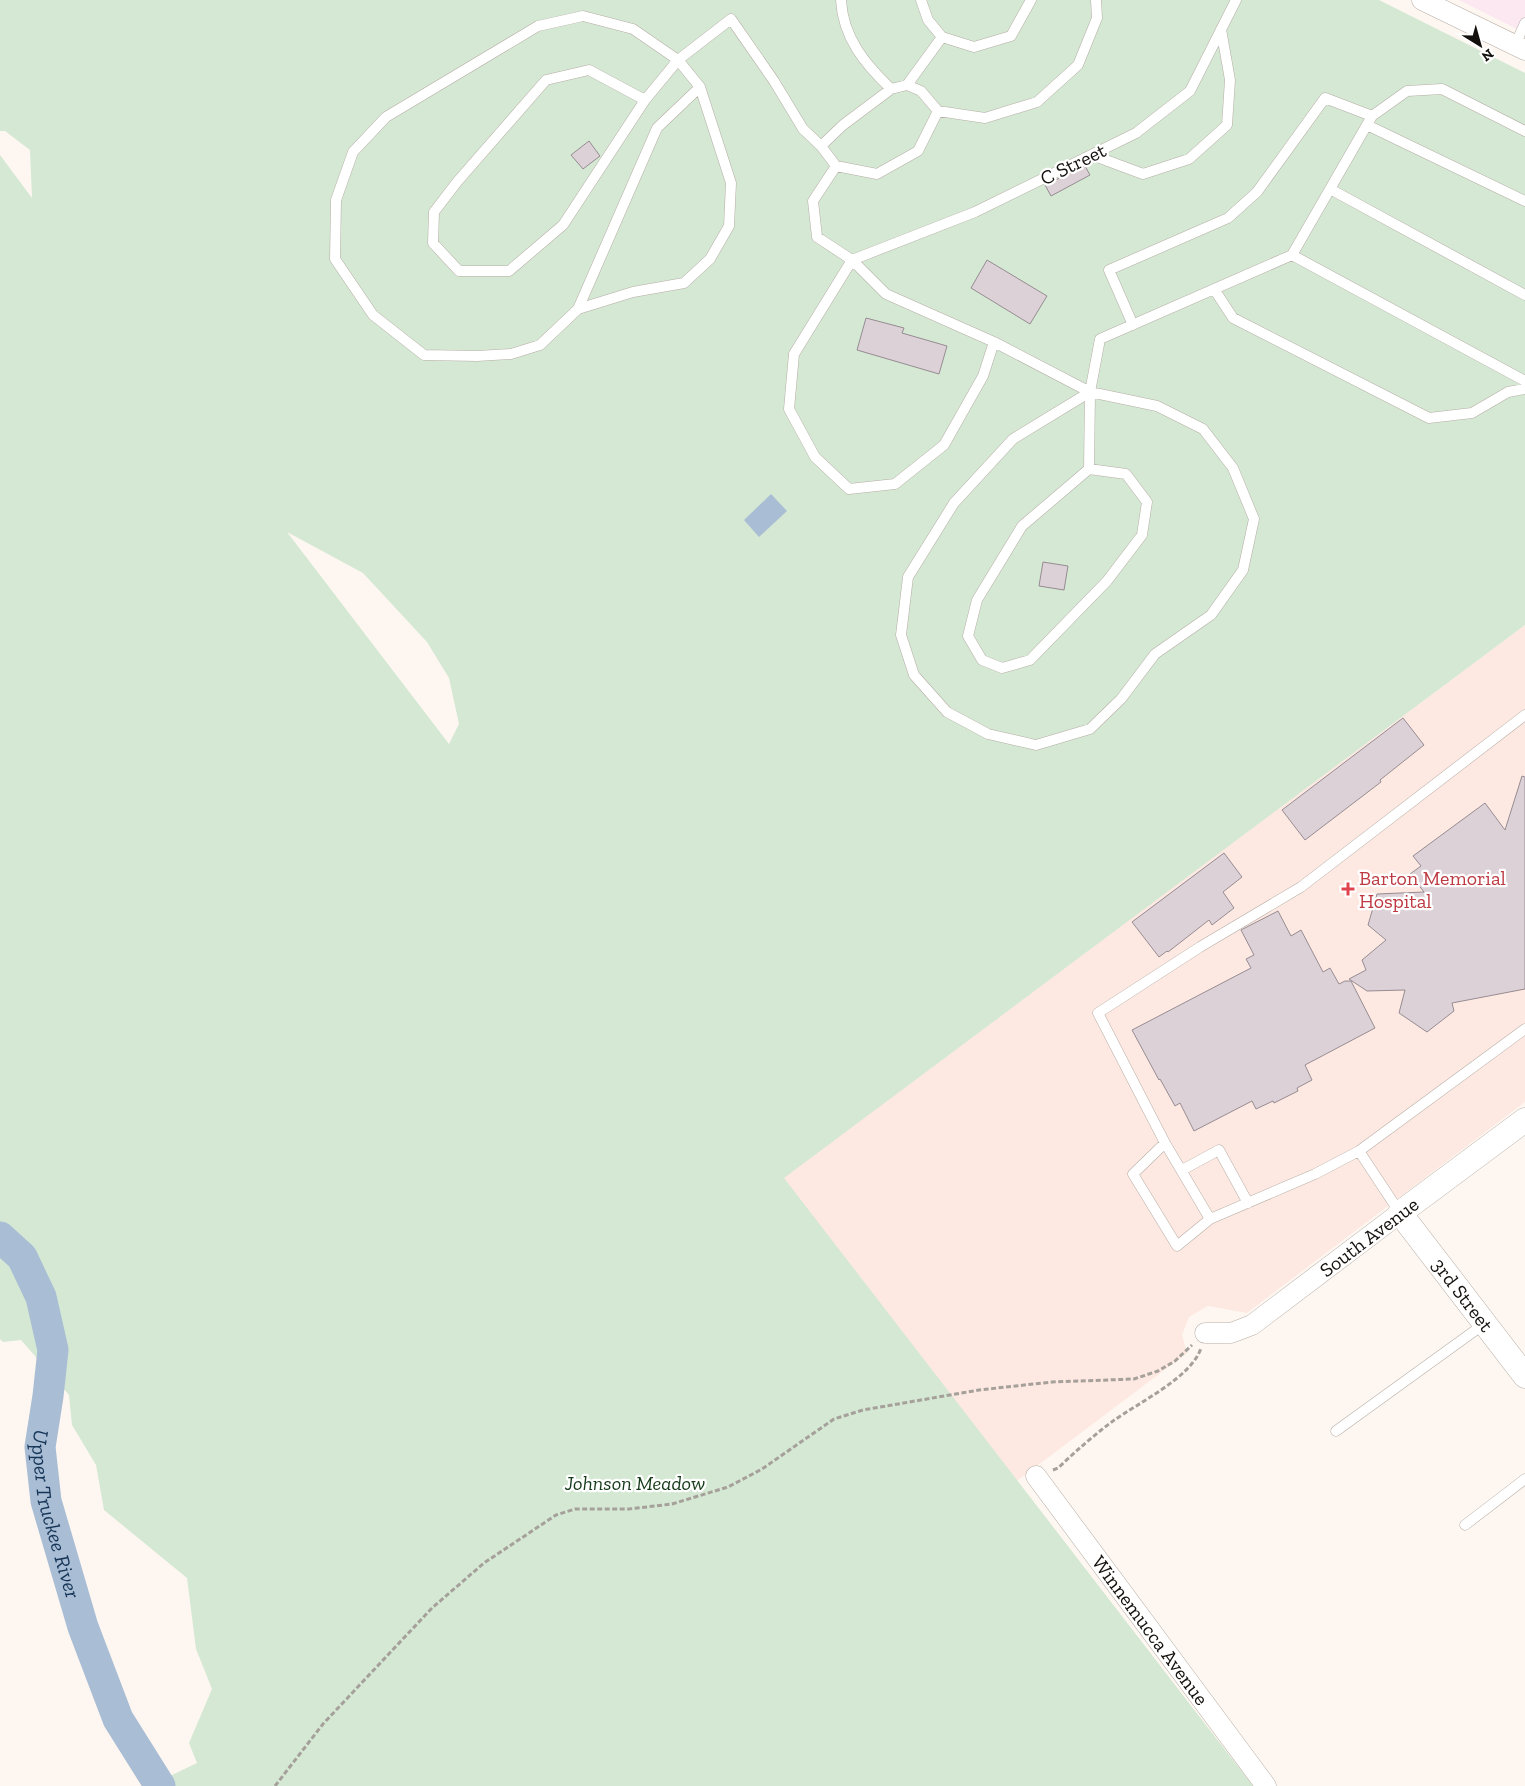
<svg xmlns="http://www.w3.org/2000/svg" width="1525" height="1786" font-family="'Zilla Slab',serif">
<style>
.commercial{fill:#fce8f0}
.medical{fill:#fee9e2}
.green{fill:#d4e8d4;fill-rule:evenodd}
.water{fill:#a9bdd5}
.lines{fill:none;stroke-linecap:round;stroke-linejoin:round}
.river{stroke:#a9bdd5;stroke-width:31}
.building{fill:#dcd1d6;stroke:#968c92}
.service-casing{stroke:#b6ada5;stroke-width:11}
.minor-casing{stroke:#b6ada5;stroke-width:21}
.tertiary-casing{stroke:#b6ada5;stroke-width:25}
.path{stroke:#a6a09b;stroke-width:3;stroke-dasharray:5 2.5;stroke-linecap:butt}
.service{stroke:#fff;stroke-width:10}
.minor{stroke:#fff;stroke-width:20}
.tertiary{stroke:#fff;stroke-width:24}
.health-dot{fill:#e0444e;stroke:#fff;stroke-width:2}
.labels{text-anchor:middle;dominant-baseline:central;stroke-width:4.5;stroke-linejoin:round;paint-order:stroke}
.street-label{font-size:20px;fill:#13100d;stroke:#fff}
.health-label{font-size:20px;fill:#be3a42;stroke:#fff;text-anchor:start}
.park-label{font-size:20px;font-style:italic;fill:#153a19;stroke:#fff}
.water-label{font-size:21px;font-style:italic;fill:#163557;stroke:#fff}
</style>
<rect width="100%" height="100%" fill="#fef7f1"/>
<path class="commercial" d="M1459,0H1525V33Z"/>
<path class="medical" d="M1525,625V1102L1247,1313L1208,1306L1189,1317L1182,1335L1187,1353L1017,1481L783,1178Z"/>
<path class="green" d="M0,0H1379L1525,73V625L784,1178L1253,1786H149L197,1763L189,1743L212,1689L196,1649L187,1578L104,1510L96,1465L72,1425L69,1395L21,1340L3,1342L0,1339V155L32,198L30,150L5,131H0ZM287,532L363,573L427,642L449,678L459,724L449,744Z"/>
<path class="water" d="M771,494L787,511L759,537L744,520Z"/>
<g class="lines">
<path class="river" id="s1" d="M0,1237L22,1257L41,1297L53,1350L48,1396L40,1447L46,1501L83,1627L118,1719L160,1786"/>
</g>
<path class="building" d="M589,141L600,156L583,169L571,155Z
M1085,166L1090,175L1051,196L1045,185Z
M987,260L1047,296L1030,324L971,288Z
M866,318L904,328L902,333L947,346L939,374L857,350Z
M1043,562L1068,566L1064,590L1039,586Z
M1403,718L1424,745L1380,780L1381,782L1305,840L1282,810Z
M1522,776L1525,777V989L1452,1003L1454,1011L1427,1032L1399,1013L1405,990L1367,991L1349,979L1366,970L1362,960L1386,940L1368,925L1377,894L1424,892L1410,874L1421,866L1413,856L1485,803L1505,830Z
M1224,853L1242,877L1223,892L1234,908L1212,925L1209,920L1168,952L1167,951L1159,957L1132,922Z
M1278,911L1291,936L1301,930L1323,972L1330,968L1339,984L1345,981H1351L1375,1028L1305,1065L1312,1080L1297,1088L1298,1091L1274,1103L1273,1101L1256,1109L1252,1101L1194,1131L1180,1103L1175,1106L1160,1079L1159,1080L1132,1030L1251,968L1246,959L1254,955L1241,930Z"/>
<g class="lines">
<g class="service-casing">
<path id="service" d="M841,0C843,38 865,64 891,89
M921,0L928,20L942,37L974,47L1011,36L1031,0
M583,16L633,29L678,60L700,87L731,183L729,226L710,259L684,283L633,292L578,309L540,345L511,354L477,356L424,355L373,315L335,259L336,200L353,152L386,117L538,26Z
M1515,45L1525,23
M907,85L921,91L938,111L918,151L877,174L836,166L821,146L843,125L891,89Z
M907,85L942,37
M645,100L589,70L546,80L457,182L434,212L433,243L459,271H509L563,225L645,100L678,60L731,19L774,81L803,129L821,146
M938,111L985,118L1037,102L1078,65L1097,18L1096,0
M1367,125L1525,201
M1092,155L1143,174L1189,159L1227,125L1230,80L1221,29
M836,166L813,201L817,237L852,260L886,294L994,342L1090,392L1100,339L1292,255L1372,116L1407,91L1442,89L1525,131
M1330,189L1525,295
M1292,255L1525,381
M852,260L794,354L789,409L815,457L849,489L895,484L944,445L983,376L994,342
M852,260L975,212L1136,133L1190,91L1236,0
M1214,289L1233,318L1429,418L1472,413L1508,392L1525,389
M578,309L657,128L700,87
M1133,325L1109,270L1228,218L1257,192L1325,98L1372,116
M1090,392L1157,406L1203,429L1233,468L1254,519L1243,570L1211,615L1155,654L1121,699L1090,729L1036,745L988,734L947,712L914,675L901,635L908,577L954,503L1013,439Z
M1089,469L1126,474L1147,502L1142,535L1107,581L1030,660L1002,668L982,660L968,636L977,600L1022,526L1089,469L1090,392
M1165,1143L1133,1174L1177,1246L1210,1219L1315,1174L1359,1151L1525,1029
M1359,1151L1400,1213
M1182,1170L1219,1150L1248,1203
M1210,1219L1165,1143L1098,1013L1200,947L1301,887L1525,715
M1336,1431L1484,1324
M1465,1525L1525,1479"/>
</g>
<g class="minor-casing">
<g id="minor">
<path d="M1422,0L1525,50"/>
<path d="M1205,1333H1231L1252,1325L1400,1213"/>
<path id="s2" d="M1036,1476L1266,1786"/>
</g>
</g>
<g class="tertiary-casing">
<g id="tertiary">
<path id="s3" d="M1525,1120L1400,1213L1525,1376"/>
</g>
</g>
<path class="path" d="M1053,1470L1058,1468C1076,1451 1094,1435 1113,1421C1138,1403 1192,1377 1201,1348
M275,1786L323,1724L432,1608L484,1563L556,1515L575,1509H629L672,1504L728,1487L762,1469L834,1419L863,1410L979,1390L1052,1382L1134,1379L1158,1371L1175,1361L1192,1345"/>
<use href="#service" class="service"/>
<use href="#minor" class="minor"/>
<use href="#tertiary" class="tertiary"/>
</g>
<path class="health-dot" d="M1345.5 881.5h5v5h5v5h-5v5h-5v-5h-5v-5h5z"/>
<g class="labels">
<g class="street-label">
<text transform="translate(1073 164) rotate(-26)">C Street</text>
<text transform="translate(1369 1237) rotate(-37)">South Avenue</text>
<text stroke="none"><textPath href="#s3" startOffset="259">3rd Street</textPath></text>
<text stroke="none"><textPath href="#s2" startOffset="192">Winnemucca Avenue</textPath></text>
</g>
<g class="health-label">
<text x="1359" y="878">Barton Memorial<tspan x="1359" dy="23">Hospital</tspan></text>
</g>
<g class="park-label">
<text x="635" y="1483">Johnson Meadow</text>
</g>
<g class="water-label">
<text stroke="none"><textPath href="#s1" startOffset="295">Upper Truckee River</textPath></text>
</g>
</g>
<g transform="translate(1480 45) rotate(143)" stroke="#ffffff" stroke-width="4" paint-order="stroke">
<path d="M0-4L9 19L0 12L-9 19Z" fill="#13100d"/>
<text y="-8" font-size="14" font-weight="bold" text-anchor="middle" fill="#13100d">N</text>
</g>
</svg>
